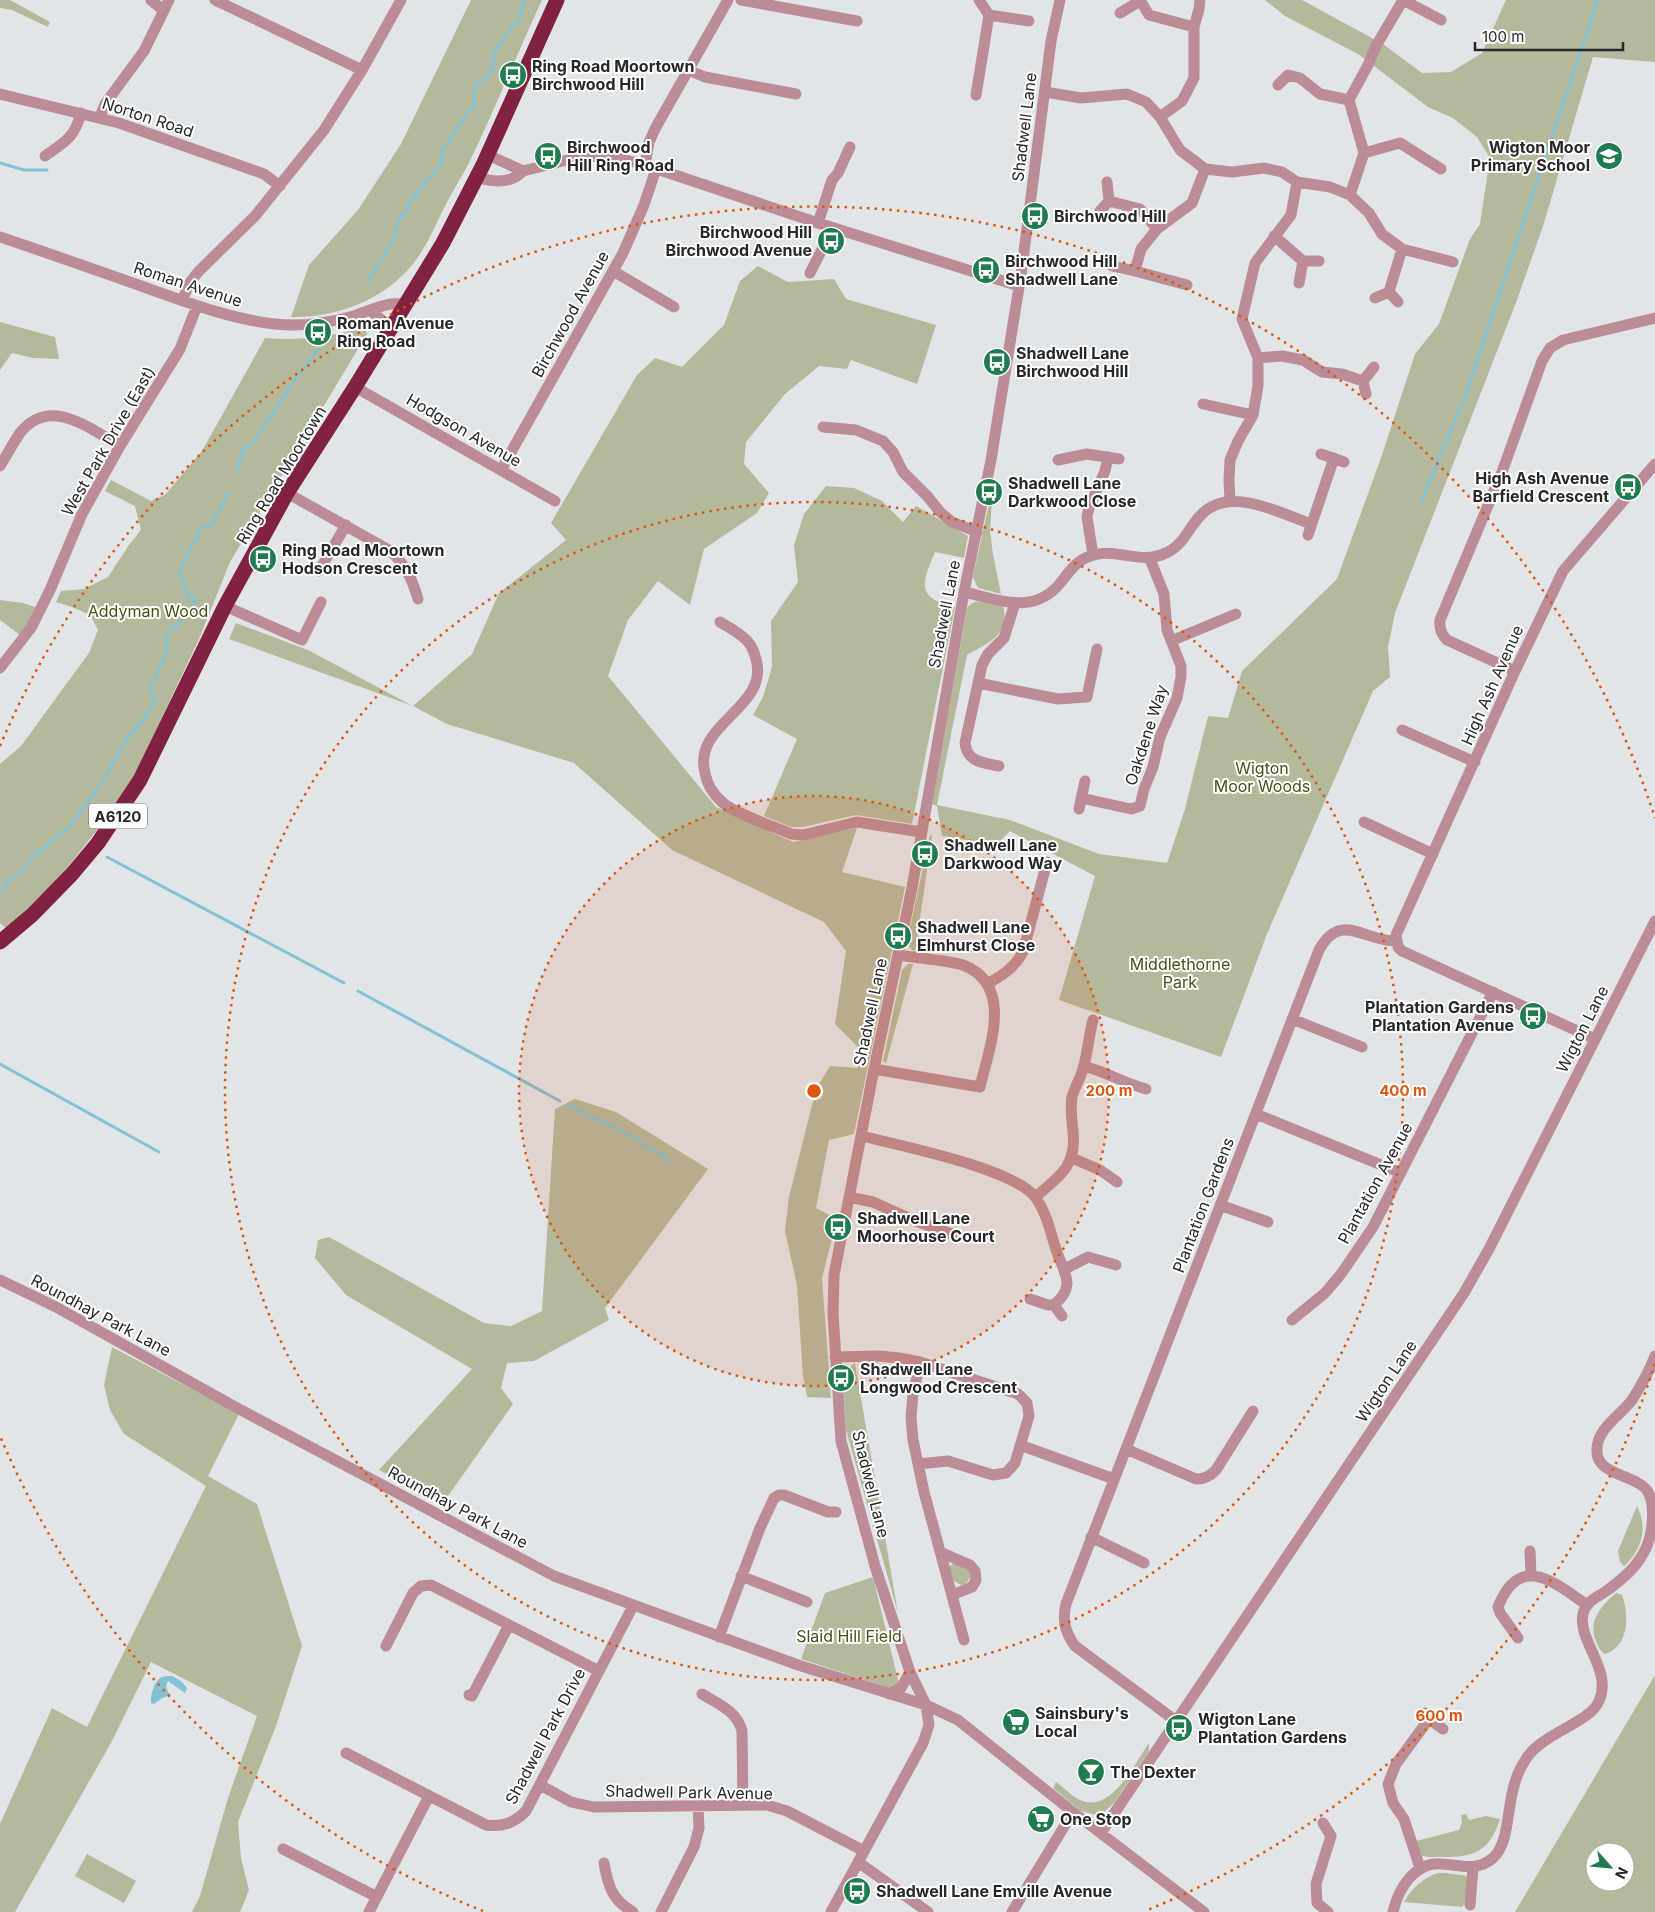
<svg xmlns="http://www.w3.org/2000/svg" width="1655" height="1912" font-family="Inter,sans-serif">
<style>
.green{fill:#b4b99b;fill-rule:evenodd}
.water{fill:#82c2d4}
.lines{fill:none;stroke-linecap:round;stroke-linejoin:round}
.stream{stroke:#82c2d4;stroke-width:3}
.minor{stroke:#bc8d96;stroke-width:11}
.highway{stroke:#802240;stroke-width:15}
.ring{fill:none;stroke:#de560d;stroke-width:2.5;stroke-dasharray:2.5 5}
.labels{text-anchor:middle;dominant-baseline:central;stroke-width:4;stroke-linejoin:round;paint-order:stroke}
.shield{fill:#fff;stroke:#676868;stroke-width:1}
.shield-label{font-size:15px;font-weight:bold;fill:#262728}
.poi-label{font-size:16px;font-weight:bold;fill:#262728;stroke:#fff;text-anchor:start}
.street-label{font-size:16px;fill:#262728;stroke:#fff}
.park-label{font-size:16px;fill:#495017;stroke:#fff}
.centre{fill:#de560d;stroke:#fff;stroke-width:2.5}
.ring-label{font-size:15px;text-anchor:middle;font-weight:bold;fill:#de560d;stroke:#fff;stroke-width:4;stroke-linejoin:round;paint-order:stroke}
</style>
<rect width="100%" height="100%" fill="#e2e5e7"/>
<path class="green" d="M0,0H10L50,22L48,27L12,10L0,8Z
M471,0H542C517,54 495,109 469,163C461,177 453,191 445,206C433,230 424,254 404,274C375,303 332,318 291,317L309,265L358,210L401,144Z
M1265,0H1302L1383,44L1422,73L1451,72L1482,53L1506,0H1655V62L1593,57L1544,223L1517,300L1395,613L1388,647L1390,677L1373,691L1267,934L1221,1057L1059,1000L1095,876L1010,831L996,845L942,836L937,806L932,804L967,608C976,596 990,603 1003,606C1011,635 988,643 967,655L937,805L1010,820L1099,854L1167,863L1185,809L1208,716L1228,718L1242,671L1337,579L1381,458L1415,354L1439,324L1470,239L1480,224L1490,158L1477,137L1453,118L1428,107L1358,54L1285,16Z
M758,266L788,282L834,279L846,299L936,325L917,384L851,360L847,369L819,366L785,394L746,442L744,464L769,493L757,513L704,549L690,605L658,581L628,620L608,676L716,807L793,842L857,828L842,872L905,887L854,1134L829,1140L816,1208L837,1219L822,1278L831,1398L807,1397L803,1376L797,1285L785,1231L789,1197L816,1089L830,1066L858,1068L860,1049L835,1024L846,951L824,922L672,850L574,763L447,724L413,706L229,639L236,623L308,650L413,706L472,654L499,593L566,540L551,523L637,375L655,358L682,367L724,325L740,281Z
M0,322L55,337L59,359L33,358L12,353L0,370Z
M361,328L366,330L367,334L230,562L199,639L132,781L114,809L61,875L7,929L0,923V764L21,746L89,653L98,630L90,615L72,607L56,602L61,591L84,589L108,577L129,545L141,530L135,506L105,491L111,480L151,501L165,495L202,451L265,338C298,341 329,337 361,328Z
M993,485L990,531L993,554L1001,594L978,588L973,577Z
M826,486L854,488L882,501L903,522L916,506L968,536L964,558L935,552C922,583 915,598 955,607L912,824L856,815L803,827H791L764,816L797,739L753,715L763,697L772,667L771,621L798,582L794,545L804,514Z
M0,600L23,603L41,609L24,638L0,620Z
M930,835L932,836L915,952C908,948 907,944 908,937Z
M908,964H913L886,1063L883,1061L902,970Z
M575,1099L616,1112L708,1169L605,1308L609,1320L534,1361L507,1363L501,1388L513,1404L443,1503L379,1470L472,1369L346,1295L315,1258L318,1240L329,1237L484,1323L511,1326L542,1311L555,1109Z
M112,1347L239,1414L208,1476L257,1504L302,1646L276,1726L238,1822L241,1858L249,1890L240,1912H192L200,1896L228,1798L257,1716L151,1662L112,1741L15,1912H0V1824L52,1708L87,1727L206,1486L124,1434L110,1410L104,1385Z
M855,1363L898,1613L846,1430L843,1381L846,1370Z
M1637,1506C1648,1528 1642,1550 1624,1566L1620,1562L1618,1551Z
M954,1563L968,1570L971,1576L966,1584L961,1585L954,1581L949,1567Z
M873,1577L900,1688L899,1691L801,1659L825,1593Z
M1616,1593L1622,1595C1629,1613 1630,1646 1605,1654C1600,1651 1598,1646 1596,1641C1587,1621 1602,1605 1616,1593Z
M1655,1675V1912H1515ZM1595,1852H1625V1882H1595Z
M1149,1743V1751L1114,1803L1103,1813L1096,1815L1081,1811L1053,1788L1056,1782C1065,1788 1075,1800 1086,1802C1115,1807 1135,1763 1149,1743Z
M1466,1814L1469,1820L1486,1816L1500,1819C1490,1850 1476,1857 1444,1857C1436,1856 1429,1859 1421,1855L1416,1841L1459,1830L1462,1822L1461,1815Z
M87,1854L136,1881L124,1903L75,1876Z
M1438,1873H1446L1467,1876L1466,1901L1462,1907L1404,1902C1412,1888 1423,1878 1438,1873Z"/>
<path class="water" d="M172,1676L181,1681L187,1688L185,1693L168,1681L166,1686L168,1692L171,1695L162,1698L154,1704L151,1703C150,1696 154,1683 159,1679C162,1676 167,1676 172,1676Z"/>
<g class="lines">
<path class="stream" d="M0,163L24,170H47
M369,280L397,233L396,224L407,209V206L443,161L442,152L468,112L475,106C472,82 477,86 492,71L495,52L512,27L519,20L524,0
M236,470L242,457L241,452L256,439L299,374L318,350
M1421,503L1467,391L1598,0
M107,857L344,983
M0,891L4,888L7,882L22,870L36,854L72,824L102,782L127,739L146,716L155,701L150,687L164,659L167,645L166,636L170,628L177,626C185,613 197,613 195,596L188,598L186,589L182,584L184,580L179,572C187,561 188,545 198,537V530L204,526H211L228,493
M358,991L560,1101
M0,1064L159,1152
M568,1105L637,1139L642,1145L666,1156L668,1162"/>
<path class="minor" d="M151,0L164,11
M215,0L362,70
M741,0L857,21
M979,0L989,15L1029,21
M1140,0L1149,15L1194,27
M1403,0L1441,20
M1120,13L1140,1
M688,70L705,77L796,94
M1278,85L1288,75L1300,78L1320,94L1349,100
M1045,92L1081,98L1127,94L1146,102L1160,117L1180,150L1205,169L1232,172L1264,168L1282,172L1297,182L1330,187L1350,195L1369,213L1382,234L1402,249L1453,262
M0,94L119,123L264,174L280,186
M976,95L989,15
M100,117L105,104L144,51L169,0
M1160,117L1182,101L1194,78V27L1199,9L1200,0
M1364,153L1400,143L1441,169
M488,155L523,171
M45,156C65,142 75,137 81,113
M645,165L649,142L656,127L728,0
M477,177C492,182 511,184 523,171L583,156L618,158L645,165L818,223L1019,286
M1107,182L1109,201L1140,209L1157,229
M1350,195L1364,153L1349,100L1368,65L1376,46L1403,0
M1100,211L1109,201
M818,223L832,180L838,173L850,147
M1274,236L1303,261L1299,283
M0,237C48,253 96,270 144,287C186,302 230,319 275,324C299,327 327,323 350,317C368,312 387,300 405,305
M1303,261H1319
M1112,266L1135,271
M613,271L674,307
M810,273L833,228
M1187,285L1135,271L1141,249L1157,229L1192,203L1205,169
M1375,298L1389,292
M182,301L189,284L198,272L255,216L324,130L362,70L401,0
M1398,302L1389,292L1402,249
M371,311L391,328
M1258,358L1282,356L1303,360L1322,372L1342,374L1363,381
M355,387L555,501
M1366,394L1363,381L1374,367
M1203,404L1253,415
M823,427L856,430L883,441L893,452L903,472L928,497L940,512L952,522L977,532
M1321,454L1344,462
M1058,460L1087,454L1119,459
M0,466C7,455 13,443 20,433C50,395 90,429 120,446
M501,470L623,253L644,205L656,169
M287,493L389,550C406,564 412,579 418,599
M1230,501L1229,480L1230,460L1238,441L1253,415L1258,386V358L1242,319L1255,263L1291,215L1297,182
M1308,535L1334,458
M1093,555L1087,517L1089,508L1105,471L1108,457
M319,571L346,525
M964,592C1001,600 1035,616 1062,581C1071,569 1079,558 1094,555C1120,548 1141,566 1168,552C1184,544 1189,527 1201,515C1229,485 1280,513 1311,524
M225,606L302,640L321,602
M720,622C728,627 736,631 743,637C750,642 754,651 756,659C770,708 692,723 705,773C707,784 714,795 722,802C733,813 775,827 791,834L803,835L857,822L921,832
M1171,641L1236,614
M0,668L31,628L50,590L82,514L120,446L180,349L197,306
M1515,671L1447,640C1441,634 1439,628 1440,620L1502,472L1542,361L1550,348L1563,340L1655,318
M978,683L1058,699L1087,697L1097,649
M1402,730L1475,762
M999,766C983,763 967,762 965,743L982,665L988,654L1004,638L1015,603
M1081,798L1131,809L1140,806L1144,789L1153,767L1160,737L1177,698L1181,677V666L1167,630L1164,594L1150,559
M1079,809L1085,781
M1364,822L1433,854
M987,984C1003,975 1014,968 1023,952L1047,862
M1292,1019L1362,1047
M1595,1039L1402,951L1398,947L1396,935L1515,671L1563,571L1655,464
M1084,1066C1106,1072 1124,1083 1146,1089
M874,1069L980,1087C989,1048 1015,985 963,965C948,960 916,958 898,955
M1256,1114L1401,1173
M862,1136C900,1146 1014,1168 1036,1198C1049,1217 1050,1234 1058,1255C1066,1276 1075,1287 1054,1305H1048L1030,1299
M1072,1158L1100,1170L1117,1182
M849,1197L873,1202L913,1220L960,1237
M1035,1197C1059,1177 1077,1166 1073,1132C1072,1121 1070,1109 1072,1097C1075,1086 1082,1076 1084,1065C1088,1050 1089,1035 1093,1020
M1220,1205L1268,1222
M1065,1269L1088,1257L1116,1265
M0,1280L56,1307L239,1409L554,1576L798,1665L926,1705L958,1720L1073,1812L1204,1912
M1054,1305L1062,1316
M1292,1320L1325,1293L1341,1274L1373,1227L1493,992
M835,1357L879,1356L899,1358L920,1362L1018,1394L1027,1403L1029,1416L1015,1463L1006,1473L993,1475L948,1461L918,1464
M920,1362L913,1395L911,1417L913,1440L924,1492L964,1640
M1020,1445L1114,1479
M1126,1449L1196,1479C1205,1479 1210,1476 1216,1470L1253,1411
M1091,1537L1144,1563
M1530,1551L1531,1575
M940,1552L970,1565L975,1571L976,1580L972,1587L952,1595
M741,1576L807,1602
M719,1637L760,1528L774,1498L779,1495H784L828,1512H836
M1518,1638L1500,1613L1498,1607C1520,1552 1554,1582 1587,1605
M386,1646L413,1593L421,1586L431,1585L599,1671
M702,1694C718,1704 737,1711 742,1731L743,1805
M889,1694L901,1688L910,1672
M469,1695L472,1696L509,1625
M1425,1713L1429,1719L1443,1729
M1176,1721L1075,1646C1065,1632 1062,1620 1066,1604L1319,950C1341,910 1365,942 1396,941
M346,1753L486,1825C503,1827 514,1823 526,1811L633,1606
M540,1785L571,1802L594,1807L767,1805L787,1811L864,1851
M1323,1823L1331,1836L1316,1884L1317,1903L1328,1912
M1101,1833L1464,1293L1489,1249L1655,921
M283,1849L377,1897
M858,1862L928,1912
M604,1863C608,1886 612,1900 633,1912
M1420,1868L1404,1819L1393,1803L1388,1784L1396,1764L1429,1719
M1470,1905L1473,1867
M369,1912L429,1796
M661,1912L694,1847L699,1828L698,1806
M831,1912L923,1743L929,1725L926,1705L910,1672L875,1566L841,1441L833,1313L834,1275L874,1069L912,888L964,592L991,460L1021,275L1051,41L1060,0
M1012,1912L1073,1812
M1393,1912C1398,1889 1415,1861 1442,1864C1460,1865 1477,1872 1493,1858C1509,1843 1507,1811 1513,1790C1515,1780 1520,1768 1526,1759C1542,1733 1590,1723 1599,1701C1613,1670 1577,1640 1583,1614C1586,1600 1599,1597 1609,1589C1628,1575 1644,1560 1650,1537C1653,1523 1655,1500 1646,1489C1633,1474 1594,1475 1597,1448C1598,1428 1621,1415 1632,1400C1641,1386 1649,1372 1655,1356"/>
<path class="highway" d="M0,942L32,915L72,874L98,843L140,780L225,606L287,493L355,387L443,243L483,165L557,0"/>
</g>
<circle cx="814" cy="1091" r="295" fill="#de560d" fill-opacity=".12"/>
<g class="ring">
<circle cx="814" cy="1091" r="295"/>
<circle cx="814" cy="1091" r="589"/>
<path d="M1655 1364A884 884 0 0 1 1145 1911M483 1911A884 884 0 0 1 0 1436M0 746A884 884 0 0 1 1655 818"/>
</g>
<defs>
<g id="bus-disc" transform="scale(1.4375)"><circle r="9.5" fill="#217b50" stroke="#fff"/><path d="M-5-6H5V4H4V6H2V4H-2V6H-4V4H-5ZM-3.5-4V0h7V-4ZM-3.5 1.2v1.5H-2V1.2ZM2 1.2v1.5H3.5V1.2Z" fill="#fff"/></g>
<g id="school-disc" transform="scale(1.4375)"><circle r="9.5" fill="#217b50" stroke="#fff"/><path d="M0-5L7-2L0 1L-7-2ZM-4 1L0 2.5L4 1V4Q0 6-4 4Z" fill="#fff"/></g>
<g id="supermarket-disc" transform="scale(1.4375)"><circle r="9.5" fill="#217b50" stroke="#fff"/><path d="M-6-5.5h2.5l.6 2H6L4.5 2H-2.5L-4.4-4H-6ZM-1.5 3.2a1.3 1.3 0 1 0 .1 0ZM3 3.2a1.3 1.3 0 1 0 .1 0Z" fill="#fff"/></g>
<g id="bar-disc" transform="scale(1.4375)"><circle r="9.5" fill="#217b50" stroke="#fff"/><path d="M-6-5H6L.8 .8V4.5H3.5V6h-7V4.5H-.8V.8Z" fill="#fff"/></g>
</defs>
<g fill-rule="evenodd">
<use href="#bus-disc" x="513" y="75"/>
<use href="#bus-disc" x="548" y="156"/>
<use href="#school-disc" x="1609" y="156"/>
<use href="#bus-disc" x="1035" y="216"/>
<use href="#bus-disc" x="831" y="241"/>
<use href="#bus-disc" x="986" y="270"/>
<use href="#bus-disc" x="318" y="332"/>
<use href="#bus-disc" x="997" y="362"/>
<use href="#bus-disc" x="1628" y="487"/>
<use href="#bus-disc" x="989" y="492"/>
<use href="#bus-disc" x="263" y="559"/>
<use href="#bus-disc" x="925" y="854"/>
<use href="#bus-disc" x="898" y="936"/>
<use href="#bus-disc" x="1533" y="1016"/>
<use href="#bus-disc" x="838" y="1227"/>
<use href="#bus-disc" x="841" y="1378"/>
<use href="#supermarket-disc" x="1016" y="1722"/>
<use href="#bus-disc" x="1179" y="1728"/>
<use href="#bar-disc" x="1091" y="1772"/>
<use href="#supermarket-disc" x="1041" y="1819"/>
<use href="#bus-disc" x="857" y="1891"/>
</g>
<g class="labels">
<rect class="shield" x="89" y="803.5" width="58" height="25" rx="4"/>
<g class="shield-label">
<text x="118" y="816">A6120</text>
</g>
<g class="poi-label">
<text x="532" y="66">Ring Road Moortown<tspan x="532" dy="18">Birchwood Hill</tspan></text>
<text x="567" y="147">Birchwood<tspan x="567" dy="18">Hill Ring Road</tspan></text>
<text x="1590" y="147" text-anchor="end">Wigton Moor<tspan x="1590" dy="18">Primary School</tspan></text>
<text x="1054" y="216">Birchwood Hill</text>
<text x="812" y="232" text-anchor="end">Birchwood Hill<tspan x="812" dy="18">Birchwood Avenue</tspan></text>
<text x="1005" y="261">Birchwood Hill<tspan x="1005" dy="18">Shadwell Lane</tspan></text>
<text x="337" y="323">Roman Avenue<tspan x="337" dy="18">Ring Road</tspan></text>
<text x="1016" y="353">Shadwell Lane<tspan x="1016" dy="18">Birchwood Hill</tspan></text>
<text x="1609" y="478" text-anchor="end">High Ash Avenue<tspan x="1609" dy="18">Barfield Crescent</tspan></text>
<text x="1008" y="483">Shadwell Lane<tspan x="1008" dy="18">Darkwood Close</tspan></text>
<text x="282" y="550">Ring Road Moortown<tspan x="282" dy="18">Hodson Crescent</tspan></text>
<text x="944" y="845">Shadwell Lane<tspan x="944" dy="18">Darkwood Way</tspan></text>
<text x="917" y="927">Shadwell Lane<tspan x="917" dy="18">Elmhurst Close</tspan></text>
<text x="1514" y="1007" text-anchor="end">Plantation Gardens<tspan x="1514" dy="18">Plantation Avenue</tspan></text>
<text x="857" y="1218">Shadwell Lane<tspan x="857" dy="18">Moorhouse Court</tspan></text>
<text x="860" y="1369">Shadwell Lane<tspan x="860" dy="18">Longwood Crescent</tspan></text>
<text x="1035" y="1713">Sainsbury's<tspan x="1035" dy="18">Local</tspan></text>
<text x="1198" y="1719">Wigton Lane<tspan x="1198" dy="18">Plantation Gardens</tspan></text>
<text x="1110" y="1772">The Dexter</text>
<text x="1060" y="1819">One Stop</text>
<text x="876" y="1891">Shadwell Lane Emville Avenue</text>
</g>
<g class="street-label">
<text transform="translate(148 117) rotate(18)">Norton Road</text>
<text transform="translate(1024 127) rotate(-83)">Shadwell Lane</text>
<text transform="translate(188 284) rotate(18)">Roman Avenue</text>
<text transform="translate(570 314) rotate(-61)">Birchwood Avenue</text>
<text transform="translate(464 430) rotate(30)">Hodgson Avenue</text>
<text transform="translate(108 441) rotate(-60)">West Park Drive (East)</text>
<text transform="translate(281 475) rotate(-59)">Ring Road Moortown</text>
<text transform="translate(944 614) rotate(-79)">Shadwell Lane</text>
<text transform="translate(1492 685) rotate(-66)">High Ash Avenue</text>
<text transform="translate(1146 735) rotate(-72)">Oakdene Way</text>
<text transform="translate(870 1012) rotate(-78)">Shadwell Lane</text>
<text transform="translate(1582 1029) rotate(-63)">Wigton Lane</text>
<text transform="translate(1375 1183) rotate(-61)">Plantation Avenue</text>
<text transform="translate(1203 1205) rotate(-69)">Plantation Gardens</text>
<text transform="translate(101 1315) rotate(28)">Roundhay Park Lane</text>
<text transform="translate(1386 1381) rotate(-56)">Wigton Lane</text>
<text transform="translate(871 1484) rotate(76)">Shadwell Lane</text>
<text transform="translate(458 1507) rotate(28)">Roundhay Park Lane</text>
<text transform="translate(545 1736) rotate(-62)">Shadwell Park Drive</text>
<text transform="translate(689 1792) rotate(1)">Shadwell Park Avenue</text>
</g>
<g class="park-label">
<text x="148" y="611">Addyman Wood</text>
<text x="1262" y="768">Wigton<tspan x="1262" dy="18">Moor Woods</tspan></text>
<text x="1180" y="964">Middlethorne<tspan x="1180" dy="18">Park</tspan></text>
<text x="849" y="1636">Slaid Hill Field</text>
</g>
</g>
<circle cx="814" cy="1091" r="8" class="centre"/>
<g class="ring-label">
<text x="1109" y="1096">200 m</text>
<text x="1403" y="1096">400 m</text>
<text x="1439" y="1721">600 m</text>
</g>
<g transform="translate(1610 1867) rotate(117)"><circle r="24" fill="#ffffff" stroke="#a8a9a9"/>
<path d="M0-4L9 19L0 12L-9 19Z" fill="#217b50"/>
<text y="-8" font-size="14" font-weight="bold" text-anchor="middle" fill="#262728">N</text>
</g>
<path d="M1475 42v8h148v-8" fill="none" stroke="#262728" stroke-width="2.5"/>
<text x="1482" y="42" font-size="15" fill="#262728" stroke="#ffffff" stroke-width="4" paint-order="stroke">100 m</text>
</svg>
